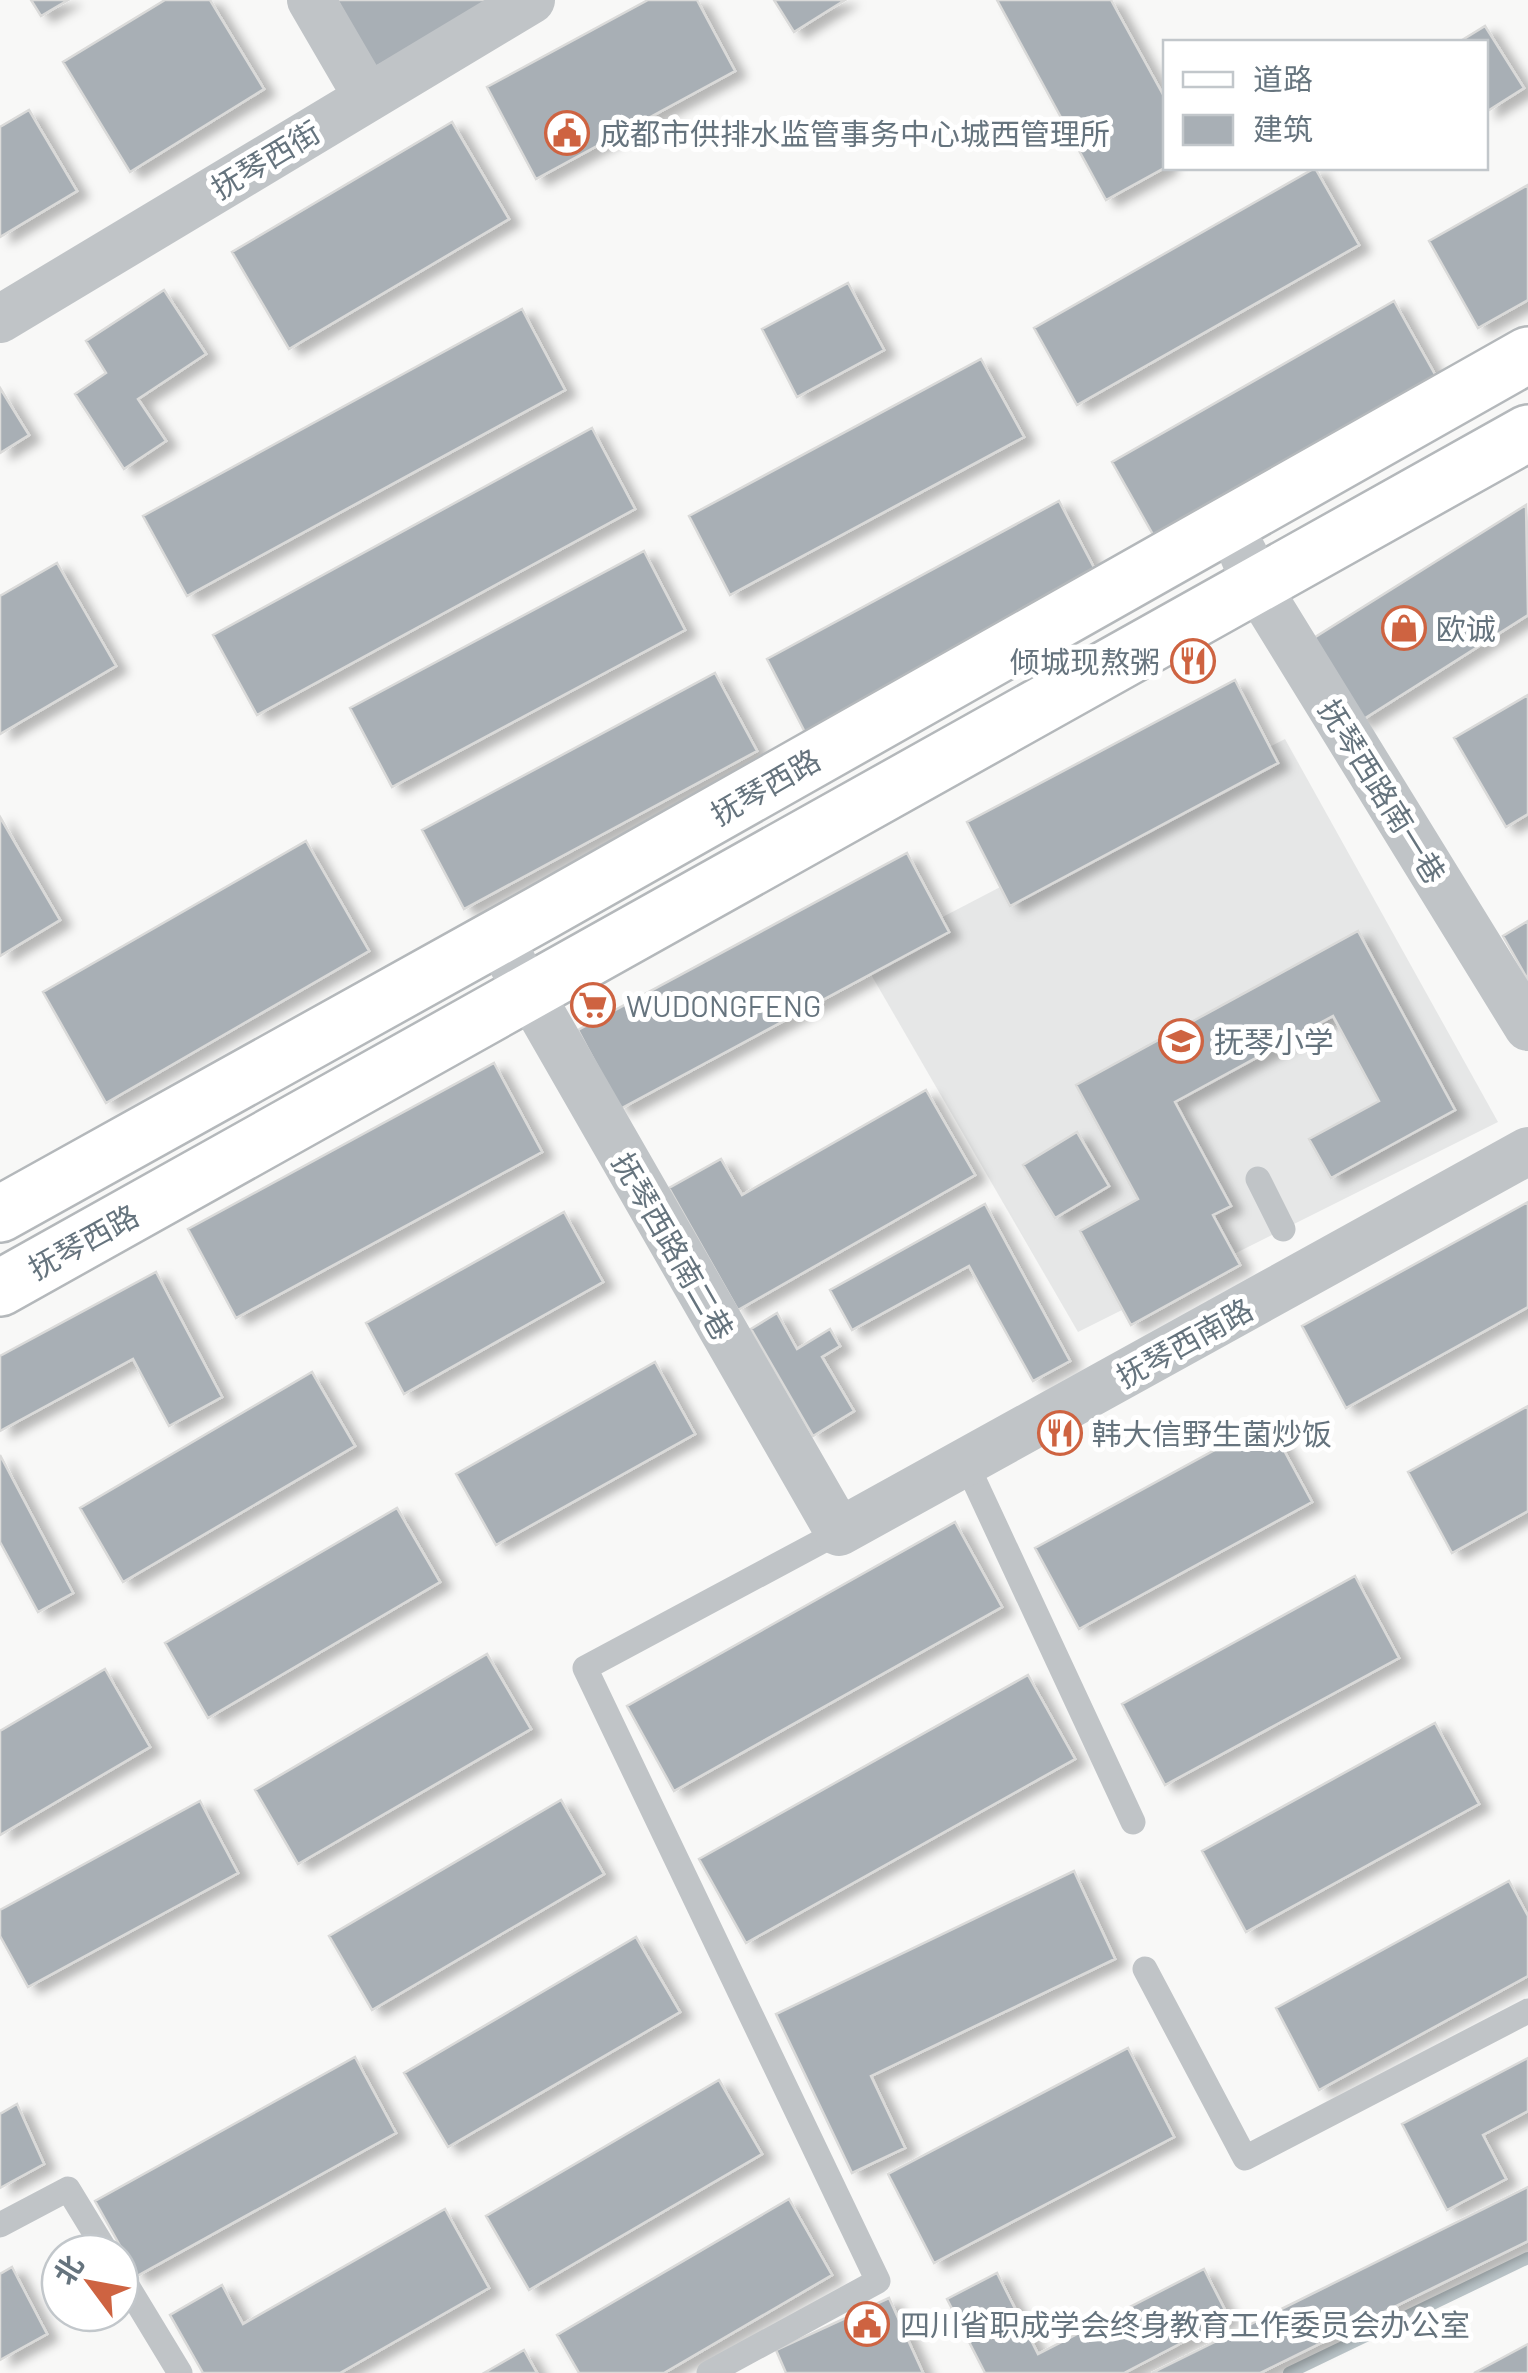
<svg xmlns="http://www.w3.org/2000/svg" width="1528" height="2373" font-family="Barlow,'Noto Sans SC',sans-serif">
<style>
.built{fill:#e6e7e7}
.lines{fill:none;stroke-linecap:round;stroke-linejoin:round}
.stream{stroke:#b9c3c7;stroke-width:12}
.building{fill:#a8afb5;stroke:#dadad9;stroke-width:2.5;filter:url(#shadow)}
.primary-casing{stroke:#b4b8bb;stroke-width:60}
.service{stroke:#c0c4c7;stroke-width:25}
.minor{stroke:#c0c4c7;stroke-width:48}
.primary{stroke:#fff;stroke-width:55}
.labels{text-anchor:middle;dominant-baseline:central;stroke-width:10;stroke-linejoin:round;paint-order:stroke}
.poi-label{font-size:30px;fill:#66747e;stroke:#fff;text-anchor:start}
.street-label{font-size:30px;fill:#66747e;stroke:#fff}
</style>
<defs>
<filter id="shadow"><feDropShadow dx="11" dy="6" stdDeviation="5" flood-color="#0004"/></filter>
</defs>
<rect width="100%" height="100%" fill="#f8f8f7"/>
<path class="built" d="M1285,739L1498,1122L1078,1332L862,959Z"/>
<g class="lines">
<path class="stream" d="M1289,2373L1528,2258"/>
</g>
<path class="building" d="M31,0H68L41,16Z
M165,0H210L264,89L130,172L63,62Z
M337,0H497L374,68Z
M648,0H697L735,71L536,179L487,87Z
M774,0H845L794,32Z
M997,0H1111L1166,100V167L1106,200Z
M1485,26L1524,88L1486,112V42H1459Z
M29,110L77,191L0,237V127Z
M452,122L509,219L289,349L232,252Z
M1315,168L1359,245L1077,405L1034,328Z
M1528,185V300L1478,328L1429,241Z
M848,283L884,350L797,397L762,329Z
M164,290L206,354L138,399L166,441L124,469L75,394L106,373L86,341Z
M1394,301L1437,378L1155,538L1112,462Z
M522,309L565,390L187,596L143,516Z
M981,359L1024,437L730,595L689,516Z
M0,388L29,435L0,453Z
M592,428L635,509L257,715L213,635Z
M1059,501L1101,581L808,738L767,659Z
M1526,505L1528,615L1359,722L1309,641Z
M644,551L685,630L392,787L350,708Z
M57,563L116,666L0,734V596Z
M715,673L757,751L464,909L422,830Z
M1235,680L1278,763L1010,906L967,822Z
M1528,695V814L1506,827L1454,738Z
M0,817L60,920L0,956Z
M306,841L369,951L106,1103L43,992Z
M907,853L949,932L620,1109L578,1030Z
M1528,921V980L1503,936Z
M1358,931L1455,1110L1331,1178L1309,1139L1379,1101L1333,1016L1175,1102L1231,1206L1213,1215L1240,1265L1131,1325L1080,1231L1138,1199L1076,1085Z
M494,1063L542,1152L236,1318L188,1229Z
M926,1090L975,1175L738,1310L669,1188L721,1159L742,1195Z
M1077,1132L1109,1186L1055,1218L1023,1165Z
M1528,1202V1307L1346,1408L1302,1326Z
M985,1204L1070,1361L1033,1381L969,1266L852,1330L830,1290Z
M564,1212L603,1282L404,1394L366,1323Z
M156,1272L222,1397L169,1426L133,1359L0,1431V1356Z
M777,1313L797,1349L830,1329L840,1346L822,1357L854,1411L813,1436L751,1329Z
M655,1362L695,1434L496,1545L456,1474Z
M312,1372L355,1446L123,1582L80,1508Z
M1528,1406V1511L1452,1553L1408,1472Z
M1268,1421L1312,1502L1079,1629L1035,1548Z
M0,1455L73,1593L38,1612L0,1542Z
M397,1508L440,1582L208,1718L165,1643Z
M955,1522L1002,1607L674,1791L627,1706Z
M1355,1576L1399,1658L1165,1785L1122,1704Z
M487,1654L531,1729L298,1864L255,1790Z
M105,1669L150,1747L0,1835V1731Z
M1028,1675L1075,1759L746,1943L699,1859Z
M1435,1723L1479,1804L1246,1932L1202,1851Z
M561,1800L604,1874L372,2010L329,1936Z
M200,1801L238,1873L28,1987L0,1936V1910Z
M1074,1871L1115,1959L871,2076L905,2148L852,2173L776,2014Z
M1509,1881L1528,1916V1976L1319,2090L1276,2008Z
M636,1937L680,2012L448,2147L404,2073Z
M1128,2048L1174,2137L934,2263L888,2174Z
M355,2057L396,2133L137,2276L95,2201Z
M1528,2058V2111L1483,2135L1506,2179L1447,2210L1402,2124Z
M719,2080L762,2154L529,2290L486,2216Z
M17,2104L44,2164L0,2188V2114Z
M1528,2187V2241L1260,2373H1152Z
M789,2199L832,2275L664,2373H579L557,2335Z
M445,2209L489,2288L340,2373H203L170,2315L222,2285L243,2324Z
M12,2267L47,2334L0,2360V2274Z
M1204,2269L1229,2318L1124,2373H985L947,2299L997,2273L1038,2354Z
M889,2298L923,2373H786L776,2350Z
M1528,2344V2373H1474Z
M524,2350L537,2373H484Z"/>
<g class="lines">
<g class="primary-casing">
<path id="primary" d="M0,1214L543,912L1528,355
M0,1288L1528,433"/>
</g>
<path class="service" d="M1258,1179L1283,1229
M966,1463L1133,1822
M1145,1969L1245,2158L1528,2011
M0,2225L68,2189L107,2253
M120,2274L180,2373
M709,2373L878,2281L585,1668L839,1532"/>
<path class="minor" d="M311,0L368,98
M0,319L531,0
M1243,553L1256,585L1528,1027
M510,959L839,1532L1528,1151"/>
<use href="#primary" class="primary"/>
</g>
<defs>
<g id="civic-ring" transform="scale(2.25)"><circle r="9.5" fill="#fff" stroke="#ce6341" stroke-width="1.5"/><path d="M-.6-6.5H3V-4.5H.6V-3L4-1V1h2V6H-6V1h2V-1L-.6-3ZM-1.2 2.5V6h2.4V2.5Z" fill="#ce6341"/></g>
<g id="shop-ring" transform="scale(2.25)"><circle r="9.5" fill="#fff" stroke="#ce6341" stroke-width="1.5"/><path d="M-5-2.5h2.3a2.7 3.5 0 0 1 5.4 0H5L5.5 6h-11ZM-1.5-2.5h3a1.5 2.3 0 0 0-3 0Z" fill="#ce6341"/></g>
<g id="restaurant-ring" transform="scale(2.25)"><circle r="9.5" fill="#fff" stroke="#ce6341" stroke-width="1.5"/><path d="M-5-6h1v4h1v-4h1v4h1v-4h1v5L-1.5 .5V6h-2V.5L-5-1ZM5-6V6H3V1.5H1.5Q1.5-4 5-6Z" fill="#ce6341"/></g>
<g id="supermarket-ring" transform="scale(2.25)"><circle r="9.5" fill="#fff" stroke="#ce6341" stroke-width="1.5"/><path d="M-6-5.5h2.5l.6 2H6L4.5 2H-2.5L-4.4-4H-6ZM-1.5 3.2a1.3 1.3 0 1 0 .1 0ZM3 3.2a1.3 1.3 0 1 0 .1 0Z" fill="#ce6341"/></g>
<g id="school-ring" transform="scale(2.25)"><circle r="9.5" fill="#fff" stroke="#ce6341" stroke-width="1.5"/><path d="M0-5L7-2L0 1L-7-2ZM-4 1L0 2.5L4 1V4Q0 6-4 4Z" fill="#ce6341"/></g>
</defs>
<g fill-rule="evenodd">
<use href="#civic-ring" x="567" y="133"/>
<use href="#shop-ring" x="1404" y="628"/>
<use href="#restaurant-ring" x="1193" y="661"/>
<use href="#supermarket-ring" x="593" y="1005"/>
<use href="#school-ring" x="1181" y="1041"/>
<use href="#restaurant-ring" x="1060" y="1433"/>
<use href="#civic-ring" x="867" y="2324"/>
</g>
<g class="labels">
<g class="poi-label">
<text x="600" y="133">成都市供排水监管事务中心城西管理所</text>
<text x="1436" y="628">欧诚</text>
<text x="1160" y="661" text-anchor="end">倾城现熬粥</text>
<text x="626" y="1005">WUDONGFENG</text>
<text x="1214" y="1041">抚琴小学</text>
<text x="1092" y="1433">韩大信野生菌炒饭</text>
<text x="900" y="2324">四川省职成学会终身教育工作委员会办公室</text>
</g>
<g class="street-label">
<text transform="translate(265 159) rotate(-31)">抚琴西街</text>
<text transform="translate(765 786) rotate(-30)">抚琴西路</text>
<text transform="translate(1383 791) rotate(58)">抚琴西路南一巷</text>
<text transform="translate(83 1241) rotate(-29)">抚琴西路</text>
<text transform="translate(674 1246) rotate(60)">抚琴西路南二巷</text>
<text transform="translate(1184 1342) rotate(-29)">抚琴西南路</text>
</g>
</g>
<rect x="1163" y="40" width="325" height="130" fill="#ffffff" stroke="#c2c7cb" stroke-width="2.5"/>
<rect x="1183" y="72" width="50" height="15" fill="#ffffff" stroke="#c2c7cb" stroke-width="2.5"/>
<text x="1253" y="90" font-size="30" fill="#66747e">道路</text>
<rect x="1183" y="115" width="50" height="30" fill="#a8afb5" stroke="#c2c7cb" stroke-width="2.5"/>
<text x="1253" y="140" font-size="30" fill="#66747e">建筑</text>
<g transform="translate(90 2283) rotate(302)"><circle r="48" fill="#ffffff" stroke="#c2c7cb" stroke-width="2.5"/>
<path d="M0-8L18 38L0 25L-18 38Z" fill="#ce6341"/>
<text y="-15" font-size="28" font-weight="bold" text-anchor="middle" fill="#66747e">北</text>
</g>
</svg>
